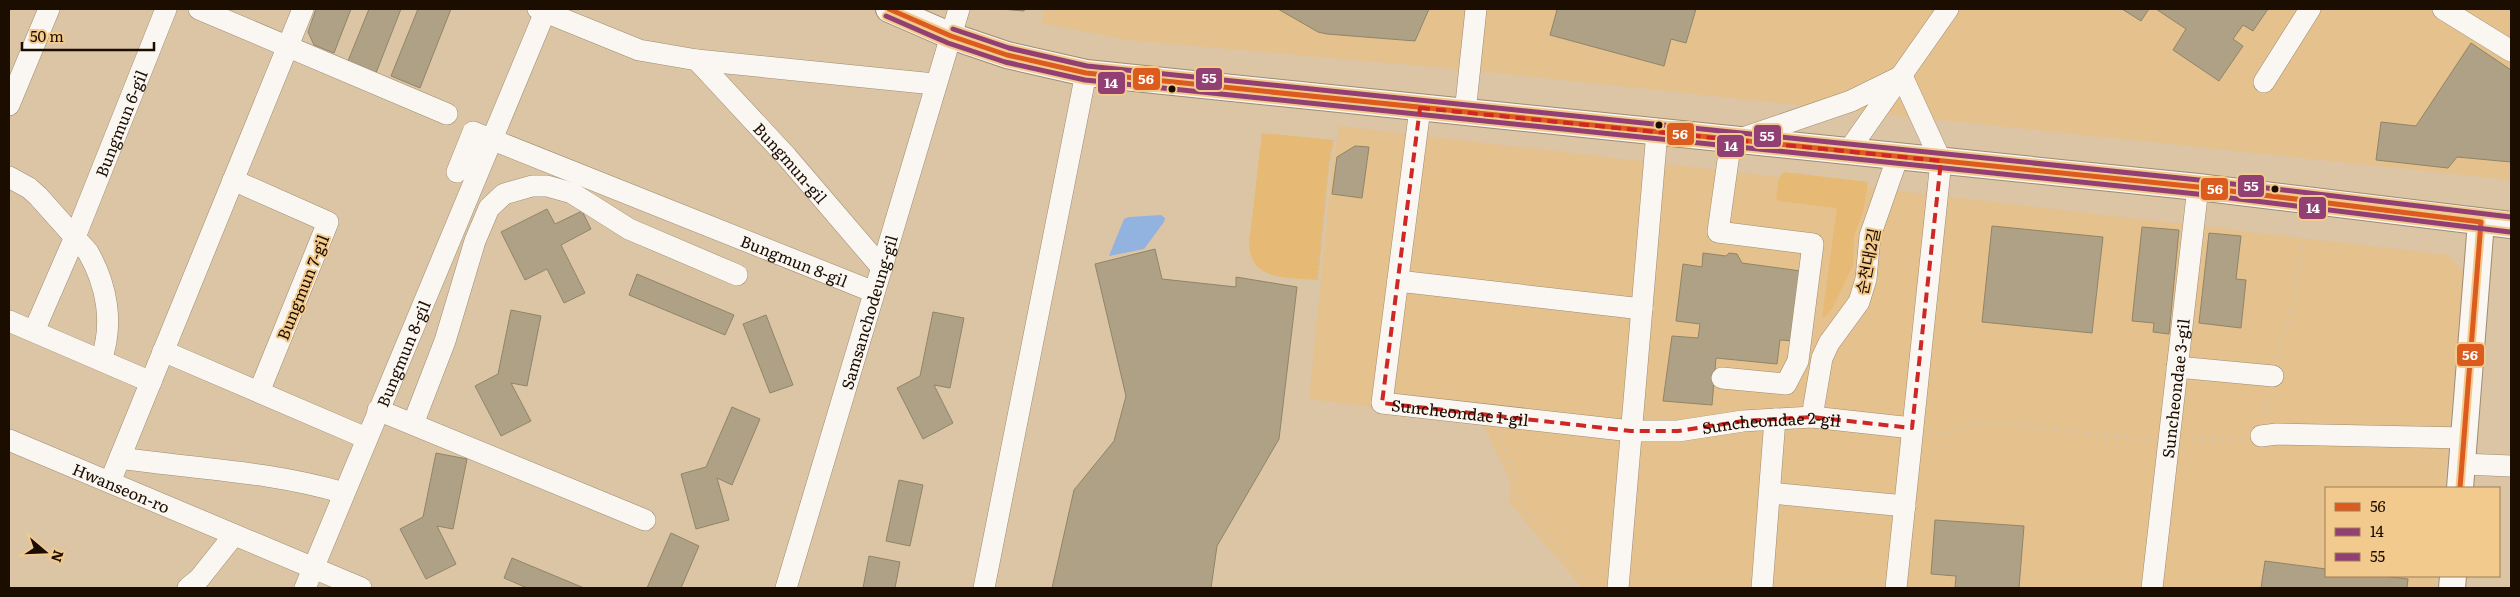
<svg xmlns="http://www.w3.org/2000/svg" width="2520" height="597" font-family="Literata,'Noto Sans KR',serif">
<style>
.built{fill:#e4c18d}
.green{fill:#e6ba74}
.water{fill:#92b2df}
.building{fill:#aea185;stroke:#918468}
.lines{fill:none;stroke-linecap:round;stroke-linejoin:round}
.minor-casing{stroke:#9e8c72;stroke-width:22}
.major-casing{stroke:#9e8c72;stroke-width:28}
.path{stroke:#ccc5bb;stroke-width:3;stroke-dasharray:1 4;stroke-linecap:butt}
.minor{stroke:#faf6f1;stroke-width:21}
.major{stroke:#faf6f1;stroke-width:26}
.bus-1-casing{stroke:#f3ca8d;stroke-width:9}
.bus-2-casing{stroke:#f3ca8d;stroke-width:9}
.bus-3-casing{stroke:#f3ca8d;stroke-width:9}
.bus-1{stroke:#dc5c1f;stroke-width:5}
.bus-2{stroke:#923f73;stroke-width:5}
.bus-3{stroke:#923f73;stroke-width:5}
.marked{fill:none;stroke:#cd2726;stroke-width:4;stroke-dasharray:10 6;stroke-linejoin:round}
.bus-dot{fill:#1b0d00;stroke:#f3ca8d;stroke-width:2}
.labels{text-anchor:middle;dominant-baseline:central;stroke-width:4;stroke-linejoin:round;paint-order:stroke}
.street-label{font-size:16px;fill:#1b0d00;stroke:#f3ca8d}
.line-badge{stroke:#f3ca8d;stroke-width:2}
.badge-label{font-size:14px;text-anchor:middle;font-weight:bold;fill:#fff}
</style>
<rect width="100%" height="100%" fill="#dcc5a4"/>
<path class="built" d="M1044,9H2511V180L1477,71L1128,40L1042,23Z
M1339,126L2448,255L2464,272L2444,488H2326V576H2436L2435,588H1583L1509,502L1511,482L1482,421L1309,399L1332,171Z"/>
<path class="green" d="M1262,133L1334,140L1329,167L1318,280C1288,277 1251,282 1249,244Z
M1784,172L1868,182L1863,212L1854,236L1853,265L1833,307L1826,316L1822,317L1837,208L1778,201L1776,198L1779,178Z"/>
<path class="water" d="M1161,215L1165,218L1164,222L1144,249L1109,256L1124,219L1129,217Z"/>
<path class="building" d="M316,9H351L334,53L314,45L308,32Z
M369,9H401L376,73L348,61Z
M418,9H451L420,88L391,76Z
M1001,9H1025L1024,11Z
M1278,9H1429L1415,41L1327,34L1318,32Z
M1552,9H1696L1686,43L1671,39L1664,66L1550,35L1557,10Z
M2122,9H2149L2141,21Z
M2156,9H2268L2253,31L2243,25L2233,39L2243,46L2219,81L2173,50L2186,29Z
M2471,43L2511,70V162L2457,157L2448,168L2376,160L2381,122L2416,126Z
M1355,146L1369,147L1362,198L1332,194L1337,157Z
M547,209L555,224L582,211L591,229L561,245L585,293L564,303L547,269L525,280L501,232Z
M1992,226L2103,237L2092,333L1982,322Z
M2142,227L2179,230L2169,334L2153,332L2154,323L2132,321Z
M2209,233L2241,236L2236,279L2246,280L2241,328L2199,323Z
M1155,249L1162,279L1236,287V277L1297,287L1279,439L1217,546L1211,588H1052L1074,490L1114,441L1126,396L1095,264Z
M1703,253L1726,256L1729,253L1737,254L1742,263L1801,271L1795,341L1780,340L1777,364L1716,358L1712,405L1663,401L1672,336L1698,338L1700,324L1676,321L1683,264L1702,267Z
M637,274L734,315L725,335L629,295Z
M511,310L541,316L527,386L511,383L531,421L501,436L475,386L498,374Z
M933,312L964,318L950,388L934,385L953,423L923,439L897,388L920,376Z
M766,315L793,385L770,393L743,324Z
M732,407L760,419L732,485L717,478L729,520L696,529L681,474L706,467Z
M436,453L467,459L453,529L437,526L456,564L426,579L400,529L423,517Z
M899,480L923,485L910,546L886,541Z
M1935,520L2024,526L2019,588H1955L1956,576L1931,574Z
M671,533L699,546L681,588H647Z
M869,556L900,562L895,588H863Z
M512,558L584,588H527L504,578Z
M2265,561L2326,569V576H2383L2408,579L2407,588H2261Z"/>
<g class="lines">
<g class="minor-casing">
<g id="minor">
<path d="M199,9L447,114"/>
<path d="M538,9L639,50L697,60L934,84"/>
<path d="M2443,9L2511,51"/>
<path id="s1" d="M697,60L787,157L882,268"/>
<path d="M2264,82L2310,9"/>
<path d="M9,105L49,9"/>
<path id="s2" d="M1420,108L1382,403L1631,431H1678L1743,421L1812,417L1912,428"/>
<path d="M1465,113L1476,9"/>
<path d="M1740,139L1851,101L1902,76L1941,161L1896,588"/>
<path d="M1849,150L1948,9"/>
<path id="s3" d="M457,172L473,132L874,292"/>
<path d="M9,177L29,188L38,196L88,252C107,285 114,324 101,360"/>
<path d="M233,180L328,222L259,392"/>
<path d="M1398,281L1642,309"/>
<path d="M9,321L151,382"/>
<path id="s4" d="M34,331L75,237L166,9"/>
<path d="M163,351L366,438"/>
<path d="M2177,367L2273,376"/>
<path d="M1722,378L1786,384L1798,361L1813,244L1718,232L1731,139"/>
<path d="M378,410L645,520"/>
<path d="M1812,417L1822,358L1829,343L1859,302L1866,279L1870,236L1898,156"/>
<path d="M413,424L445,341L475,241L489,208L504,194L532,186H547L572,193L629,229L737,275"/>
<path d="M2261,436L2277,434L2464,438"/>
<path id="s5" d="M9,440L361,588"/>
<path d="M120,458C195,469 270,471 344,493"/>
<path d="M2462,464L2511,466"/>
<path d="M110,482L303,9"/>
<path d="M1770,493L1905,506"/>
<path d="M188,588L199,579L234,535"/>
<path id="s6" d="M305,588L545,12"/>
<path id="s7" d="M786,588L959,9"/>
<path d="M984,588L1086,73"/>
<path d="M1618,588L1657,132"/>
<path d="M1762,588L1775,419"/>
<path id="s8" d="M2152,588L2198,187"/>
</g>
</g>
<g class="major-casing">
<path id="major" d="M889,9L951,36L1007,55L1086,73L2198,187L2511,225
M2460,488L2481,222
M2452,588L2453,576"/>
</g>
<path class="path" d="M1227,250C1254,280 1280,280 1317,285
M1314,317L1329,167L1337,119
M2277,359L2293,306L2306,221
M2264,418L2269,394
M1930,431C1943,433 1957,437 1965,424L1998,423L2151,440
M1499,434L1514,473L1515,499L1583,579L1597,588
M2187,439H2243"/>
<use href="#minor" class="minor"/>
<use href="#major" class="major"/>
<g class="bus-1-casing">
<path id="bus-1" d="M889,9L951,36L1007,55L1086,73L2198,187L2481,222
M2460,488L2481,222"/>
</g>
<g class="bus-2-casing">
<path id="bus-2" d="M886,16L948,43L1005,62L1085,80L2197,194L2510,232"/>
</g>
<g class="bus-3-casing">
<path id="bus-3" d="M953,29L1009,48L1087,66L2199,180L2511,217"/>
</g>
<use href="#bus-1" class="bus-1"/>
<use href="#bus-2" class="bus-2"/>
<use href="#bus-3" class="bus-3"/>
</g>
<path class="marked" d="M1420,108L1941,161L1912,428L1812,417L1743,421L1678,431H1631L1382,403Z"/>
<g class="bus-dot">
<circle cx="1172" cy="89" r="4.5"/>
<circle cx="1659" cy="125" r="4.5"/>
<circle cx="2275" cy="189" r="4.5"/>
</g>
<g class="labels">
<g class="street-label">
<text stroke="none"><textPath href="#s4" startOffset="225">Bungmun 6-gil</textPath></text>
<text stroke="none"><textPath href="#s1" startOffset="139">Bungmun-gil</textPath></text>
<text stroke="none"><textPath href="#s3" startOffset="389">Bungmun 8-gil</textPath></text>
<text transform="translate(1867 261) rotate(-79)">순천대2길</text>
<text transform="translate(302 287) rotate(-68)">Bungmun 7-gil</text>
<text stroke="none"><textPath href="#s7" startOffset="288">Samsanchodeung-gil</textPath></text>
<text stroke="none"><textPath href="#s6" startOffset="254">Bungmun 8-gil</textPath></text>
<text stroke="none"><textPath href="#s8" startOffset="201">Suncheondae 3-gil</textPath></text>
<text stroke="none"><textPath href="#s2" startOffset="376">Suncheondae 1-gil</textPath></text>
<text stroke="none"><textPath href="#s2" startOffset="689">Suncheondae 2-gil</textPath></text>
<text stroke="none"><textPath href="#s5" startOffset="122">Hwanseon-ro</textPath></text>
</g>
</g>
<g class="line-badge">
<rect x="1195" y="67" width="28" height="24" rx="5" fill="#923f73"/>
<rect x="1132" y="67" width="29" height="24" rx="5" fill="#dc5c1f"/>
<rect x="1097" y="71" width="29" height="24" rx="5" fill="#923f73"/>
<rect x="1666" y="122" width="29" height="24" rx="5" fill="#dc5c1f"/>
<rect x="1753" y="124" width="29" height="24" rx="5" fill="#923f73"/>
<rect x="1716" y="134" width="29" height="24" rx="5" fill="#923f73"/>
<rect x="2237" y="174" width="28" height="24" rx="5" fill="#923f73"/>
<rect x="2200" y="177" width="29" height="24" rx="5" fill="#dc5c1f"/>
<rect x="2298" y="196" width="29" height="24" rx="5" fill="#923f73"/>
<rect x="2456" y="343" width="29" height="24" rx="5" fill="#dc5c1f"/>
</g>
<g class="badge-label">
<text x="1209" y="83">55</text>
<text x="1146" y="84">56</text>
<text x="1111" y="88">14</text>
<text x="1680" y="139">56</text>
<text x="1767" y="141">55</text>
<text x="1731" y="151">14</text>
<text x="2251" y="191">55</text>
<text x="2215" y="194">56</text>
<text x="2313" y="213">14</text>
<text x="2470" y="360">56</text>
</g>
<rect width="2520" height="597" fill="none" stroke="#1b0d00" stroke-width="20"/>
<rect x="2325" y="487" width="175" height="90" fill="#f3ca8d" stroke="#9d7e55"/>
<rect x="2335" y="503" width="25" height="8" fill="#dc5c1f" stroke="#9d7e55"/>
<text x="2370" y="512" font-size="15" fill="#1b0d00">56</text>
<rect x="2335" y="528" width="25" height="8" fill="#923f73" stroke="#9d7e55"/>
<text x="2370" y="537" font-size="15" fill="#1b0d00">14</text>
<rect x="2335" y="553" width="25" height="8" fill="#923f73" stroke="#9d7e55"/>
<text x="2370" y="562" font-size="15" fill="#1b0d00">55</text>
<g transform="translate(45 552) rotate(109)" stroke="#f3ca8d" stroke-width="4" paint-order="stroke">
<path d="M0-4L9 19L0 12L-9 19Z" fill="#1b0d00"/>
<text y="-8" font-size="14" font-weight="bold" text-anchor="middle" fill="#1b0d00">N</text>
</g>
<path d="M22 42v8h132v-8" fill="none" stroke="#1b0d00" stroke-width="2.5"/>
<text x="30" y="42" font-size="15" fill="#1b0d00" stroke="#f3ca8d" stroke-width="4" paint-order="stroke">50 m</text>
</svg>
